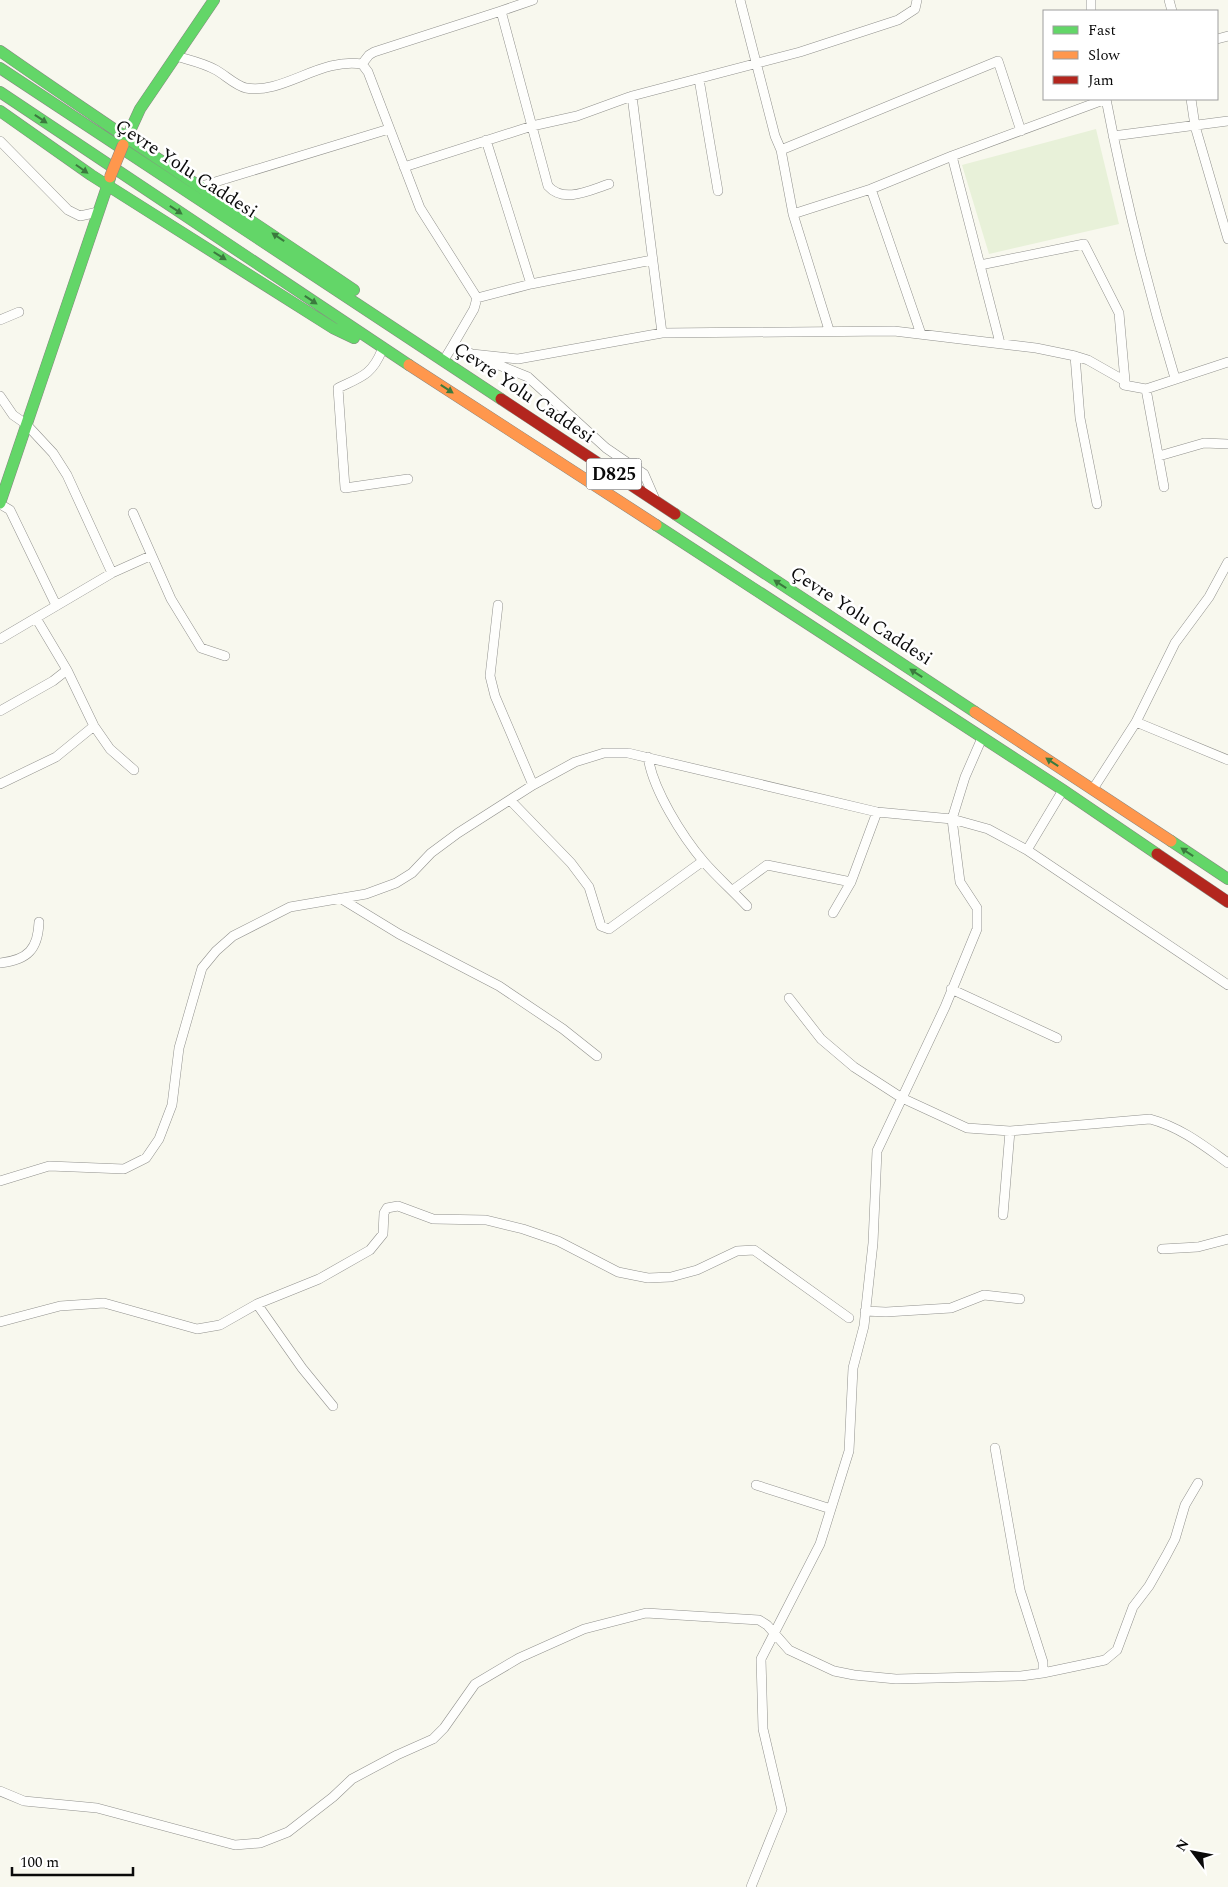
<svg xmlns="http://www.w3.org/2000/svg" width="1228" height="1887" font-family="Spectral,serif">
<style>
.pitch{fill:#e8f1d9}
.lines{fill:none;stroke-linecap:round;stroke-linejoin:round}
.street-casing{stroke:#91918d;stroke-width:10}
.fast-casing{stroke:#888883;stroke-width:12}
.slow-casing{stroke:#888883;stroke-width:12}
.jam-casing{stroke:#888883;stroke-width:12}
.street{stroke:#fefefc;stroke-width:9}
.fast{stroke:#63d668;stroke-width:11}
.slow{stroke:#ff974d;stroke-width:11}
.jam{stroke:#b3261e;stroke-width:11}
.slow-bridge-casing{stroke:#888883;stroke-width:12;stroke-linecap:butt}
.slow-bridge{stroke:#ff974d;stroke-width:11}
.oneway{fill:#3b7a3e}
.labels{text-anchor:middle;dominant-baseline:central;stroke-width:5;stroke-linejoin:round;paint-order:stroke}
.shield{fill:#fff;stroke:#545454;stroke-width:1}
.shield-label{font-size:18px;font-weight:bold;fill:#0a0a0a}
.street-label{font-size:19px;fill:#0a0a0a;stroke:#fff}
</style>
<rect width="100%" height="100%" fill="#f8f8ee"/>
<path class="pitch" d="M1096,129L1119,224L989,254L962,165Z"/>
<g class="lines">
<g class="street-casing">
<path id="street" d="M740,0L775,136L781,150L793,214L829,330
M1091,0V11
M1169,0L1172,11
M501,11L533,0
M1217,39L1228,36
M176,56C189,60 204,63 216,70C225,75 236,86 246,88C282,95 321,57 362,64L368,72L420,208L477,298L474,309L453,345
M362,64L369,55L374,52L501,11L548,186C564,204 590,190 609,184
M699,79L718,191
M632,96L662,333
M1106,99C1124,193 1147,286 1175,378
M1191,99L1195,126L1228,239
M1113,136L1228,121
M486,140L531,284
M0,141L68,210L80,216L98,212
M781,150L998,61L1021,131
M952,156L1000,343
M404,167L532,126L577,116L632,96L800,52L898,20L915,9L917,0
M202,186L389,129
M871,189L921,334
M793,214L871,189L952,156L1106,99
M980,265L1084,244L1119,313L1125,381
M477,298L531,284L652,260
M0,320L19,312
M382,350C372,375 361,377 338,388L345,488L408,479
M1075,356L1080,418L1097,504
M479,357L528,377L606,448L644,474L654,497
M444,360L453,345L472,354L518,359L662,333L894,331L1036,348L1075,356L1088,360L1125,381L1124,385L1146,389L1228,362
M1146,389L1164,487
M0,396L13,415L26,424L53,453L67,475L112,573
M1159,456L1204,443L1228,444
M0,504L10,510L56,605
M133,513L171,599L201,648L225,656
M498,605L490,676L495,696L533,785
M36,618L67,670L94,726L110,749L134,770
M0,639L112,573L150,556
M0,711L53,681L67,670
M1136,722L1228,760
M648,757C653,790 682,836 704,862C717,877 733,891 747,906
M0,784L56,757L94,726
M1093,789L1136,722L1175,643L1209,597L1228,562
M510,800L571,863L589,887L601,926L609,929L703,861
M1027,850L1228,985
M733,890L767,865L851,882
M340,898L399,934L499,986L563,1029L597,1056
M833,913L851,882L877,812
M0,963C28,960 38,949 39,922
M951,989L1057,1038
M789,998L821,1039L854,1067L902,1098L967,1128L1010,1131L1150,1119C1180,1127 1203,1145 1228,1163
M0,1181L49,1166L124,1169L146,1158L159,1139L172,1105L179,1048L202,968L216,951L233,936L290,907L366,894L396,883L412,873L431,853L458,833L533,785L575,762L604,753H628L877,812L952,819L988,829L1027,850L1063,790
M1003,1215L1010,1131
M1162,1249L1198,1247L1228,1239
M257,1304L302,1368L333,1406
M865,1311L886,1312L951,1308L984,1295L1020,1299
M0,1322L60,1306L104,1303L197,1329L220,1325L257,1304L319,1279L370,1250L383,1234L384,1213L387,1208L398,1206L433,1219L486,1220L523,1229L558,1241L618,1272L648,1278L671,1277L697,1270L737,1251L754,1250L849,1318
M756,1485L831,1509
M1043,1673L1105,1660L1117,1650L1133,1607L1149,1586L1166,1556L1175,1539L1185,1505L1198,1483
M0,1791L24,1801L97,1808L235,1845L260,1843L288,1832L333,1797L352,1779L397,1755L433,1739L444,1728L475,1684L519,1658L584,1629L646,1613L759,1620L767,1625L789,1650L834,1671L854,1675L896,1679L1021,1676L1043,1673V1662L1020,1590L995,1448
M751,1887L782,1810L763,1729L761,1659L820,1544L849,1451L853,1368L864,1326L873,1243L877,1151L945,1007L977,929V908L960,882L952,819L965,777L982,738"/>
</g>
<g class="fast-casing">
<path id="fast" d="M0,51C117,133 236,210 354,290
M0,68L501,399
M0,92L409,365
M0,111L91,175L333,328L354,338
M124,144L140,109L214,0
M0,503L110,178
M675,514L975,712
M656,525L1063,790L1157,854
M1171,841L1228,879"/>
</g>
<g class="slow-casing">
<path id="slow" d="M409,365L656,525
M975,712L1171,841"/>
</g>
<g class="jam-casing">
<path id="jam" d="M501,399L675,514
M1157,854L1228,902"/>
</g>
<use href="#street" class="street"/>
<use href="#fast" class="fast"/>
<use href="#slow" class="slow"/>
<use href="#jam" class="jam"/>
<g class="slow-bridge-casing">
<path id="slow-bridge" d="M110,177L123,145"/>
</g>
<use href="#slow-bridge" class="slow-bridge"/>
</g>
<defs><path id="oneway-solid" d="M-6-.8H1V-3.2L6.5 0L1 3.2V.8H-6Z" transform="scale(1.25)"/></defs>
<g class="oneway">
<use href="#oneway-solid" transform="translate(41 119) rotate(34)"/>
<use href="#oneway-solid" transform="translate(82 169) rotate(35)"/>
<use href="#oneway-solid" transform="translate(176 210) rotate(34)"/>
<use href="#oneway-solid" transform="translate(278 237) rotate(-146)"/>
<use href="#oneway-solid" transform="translate(220 256) rotate(32)"/>
<use href="#oneway-solid" transform="translate(311 300) rotate(34)"/>
<use href="#oneway-solid" transform="translate(447 389) rotate(33)"/>
<use href="#oneway-solid" transform="translate(780 584) rotate(-147)"/>
<use href="#oneway-solid" transform="translate(916 673) rotate(-147)"/>
<use href="#oneway-solid" transform="translate(1052 762) rotate(-147)"/>
<use href="#oneway-solid" transform="translate(1187 852) rotate(-146)"/>
</g>
<g class="labels">
<rect class="shield" x="586.5" y="458.5" width="55" height="31" rx="4"/>
<g class="shield-label">
<text x="614" y="474">D825</text>
</g>
<g class="street-label">
<text transform="translate(186 169) rotate(33)">Çevre Yolu Caddesi</text>
<text transform="translate(524 393) rotate(34)">Çevre Yolu Caddesi</text>
<text transform="translate(861 616) rotate(33)">Çevre Yolu Caddesi</text>
</g>
</g>
<rect x="1043" y="10" width="175" height="90" fill="#ffffff" stroke="#9d9d9d"/>
<rect x="1053" y="26" width="25" height="8" fill="#63d668" stroke="#9d9d9d"/>
<text x="1088" y="35" font-size="15" fill="#0a0a0a">Fast</text>
<rect x="1053" y="51" width="25" height="8" fill="#ff974d" stroke="#9d9d9d"/>
<text x="1088" y="60" font-size="15" fill="#0a0a0a">Slow</text>
<rect x="1053" y="76" width="25" height="8" fill="#b3261e" stroke="#9d9d9d"/>
<text x="1088" y="85" font-size="15" fill="#0a0a0a">Jam</text>
<g transform="translate(1193 1852) rotate(302)" stroke="#ffffff" stroke-width="4" paint-order="stroke">
<path d="M0-4L9 19L0 12L-9 19Z" fill="#0a0a0a"/>
<text y="-8" font-size="14" font-weight="bold" text-anchor="middle" fill="#0a0a0a">N</text>
</g>
<path d="M12 1867v8h121v-8" fill="none" stroke="#0a0a0a" stroke-width="2.5"/>
<text x="20" y="1867" font-size="15" fill="#0a0a0a" stroke="#ffffff" stroke-width="4" paint-order="stroke">100 m</text>
</svg>
